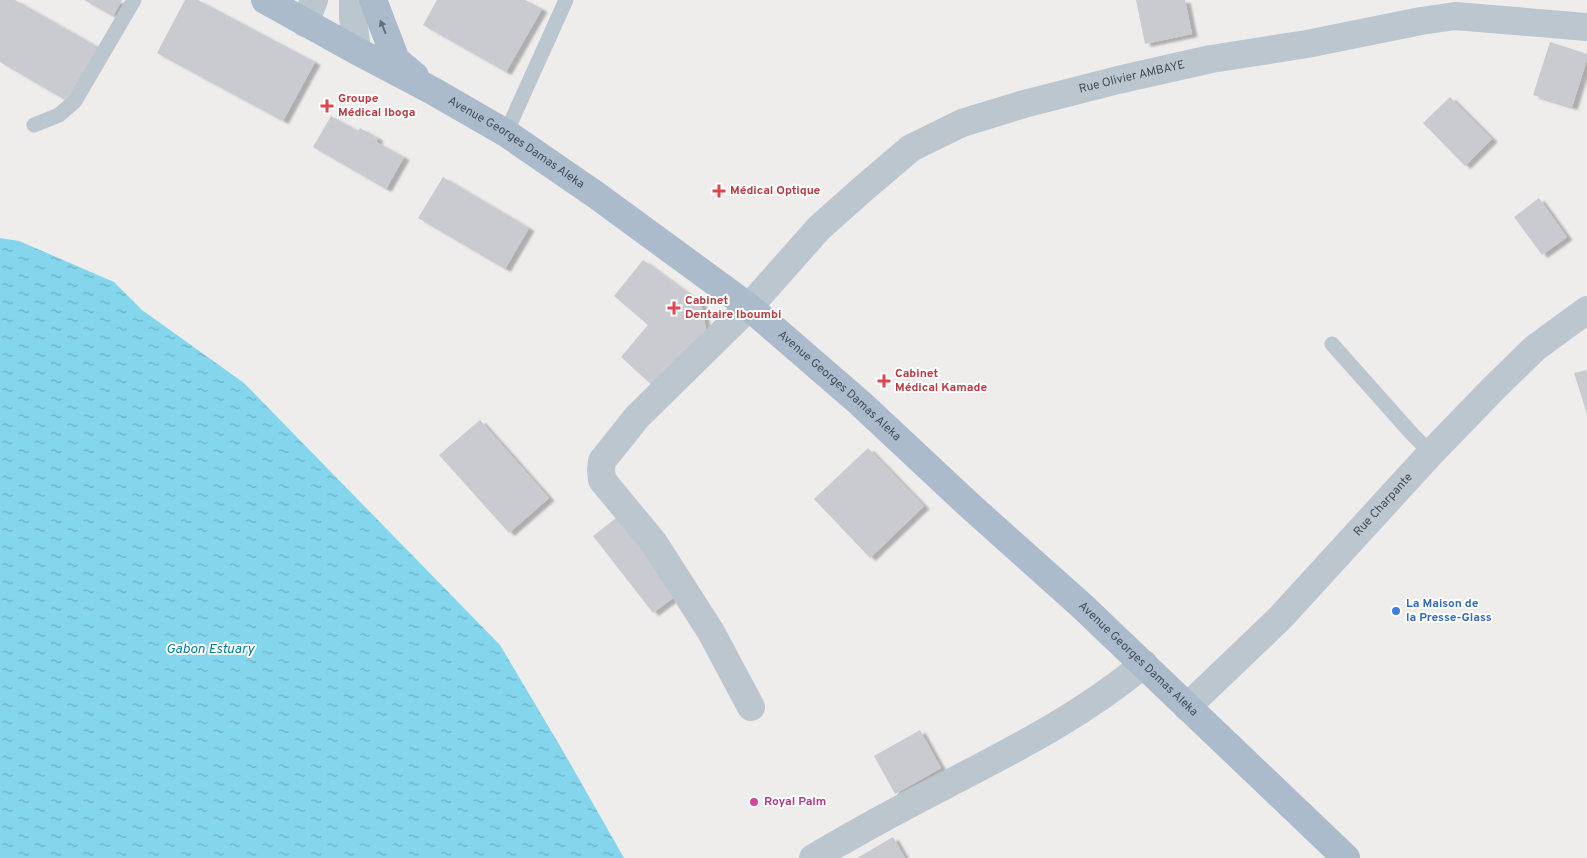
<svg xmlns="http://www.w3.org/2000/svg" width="1587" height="858" font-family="Overpass,sans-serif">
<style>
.water{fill:url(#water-ripples)}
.building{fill:#c9cbd1;filter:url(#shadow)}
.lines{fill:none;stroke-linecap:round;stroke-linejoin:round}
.service{stroke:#bcc6cf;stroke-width:15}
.minor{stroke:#bcc6cf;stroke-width:28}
.tertiary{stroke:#bcc6cf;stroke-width:28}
.primary{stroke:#abbbcc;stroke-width:28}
.oneway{fill:#636f7c}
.health-dot{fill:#e0444e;stroke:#fff;stroke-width:2}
.shop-dot{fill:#3f7fe0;stroke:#fff;stroke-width:2}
.hotel-dot{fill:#d1479c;stroke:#fff;stroke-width:2}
.labels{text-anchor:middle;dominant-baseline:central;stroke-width:4;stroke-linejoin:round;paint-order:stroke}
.street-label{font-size:12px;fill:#444f5a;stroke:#fff}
.health-label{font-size:12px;font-weight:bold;fill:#be3a42;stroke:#fff;text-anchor:start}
.shop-label{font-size:12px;font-weight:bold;fill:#366cbe;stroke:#fff;text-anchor:start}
.hotel-label{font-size:12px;font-weight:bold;fill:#b23c85;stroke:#fff;text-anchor:start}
.water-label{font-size:14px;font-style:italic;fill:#0a7fa0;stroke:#fff}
</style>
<defs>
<pattern id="water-ripples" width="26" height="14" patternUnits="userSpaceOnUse" patternTransform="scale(1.25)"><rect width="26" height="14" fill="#84d6ed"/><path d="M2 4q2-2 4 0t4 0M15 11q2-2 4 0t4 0" fill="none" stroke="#6eb0c3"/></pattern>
<filter id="shadow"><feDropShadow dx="5.5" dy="3" stdDeviation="1" flood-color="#0004"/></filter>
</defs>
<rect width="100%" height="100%" fill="#efecec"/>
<path class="water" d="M0,238L19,241L114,282L142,310L244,383L500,645L563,751L624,858H0Z"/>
<path class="building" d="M0,0H15L98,47L67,101L0,62Z
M84,0H122L113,16Z
M185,0H198L315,62L283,121L157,53Z
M437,0H525L542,9L506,72L423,25Z
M1136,0H1185L1192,34L1145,44Z
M1550,42L1587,54V59L1572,107L1533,95Z
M1450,97L1492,139L1465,166L1423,123Z
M331,116L358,131L360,128L378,138L376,142L404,157L386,189L313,147Z
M443,177L529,228L505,269L418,218Z
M1539,198L1567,237L1542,255L1514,217Z
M643,260L701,303L706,329L655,388L621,357L648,325L614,296Z
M1587,370V414L1574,373Z
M480,420L549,498L509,533L439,455Z
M868,448L924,506L870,558L814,499Z
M629,508L689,586L653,613L593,536Z
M920,730L941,768L895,794L874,756Z
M893,837L905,858H857Z"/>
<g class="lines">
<path class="service" d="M34,125L59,115L75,101L134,0
M506,133L566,0
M1332,344L1412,434L1431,453"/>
<g class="minor">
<path id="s1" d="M751,707L711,632L654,543L602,480L601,470L602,461L637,417L749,307L819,228L864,188L911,148L962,123L1024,104L1118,80L1211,59L1307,44L1421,21L1455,16L1587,27"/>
<path id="s2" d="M1187,707L1280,618L1431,453L1494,388L1535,348L1587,310"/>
<path d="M813,858C857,832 901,808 946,785C1017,748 1081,716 1144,664"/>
</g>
<path class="tertiary" d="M353,0V18L357,51
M305,23L314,0"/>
<g class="primary">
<path id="s3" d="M265,0L357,51L433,91L506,133L596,195L749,307L860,403L968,504L1082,606L1346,858"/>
<path d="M373,0L396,60L415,76"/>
</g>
</g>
<defs><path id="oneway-solid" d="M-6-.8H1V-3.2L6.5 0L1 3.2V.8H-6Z" transform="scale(1.25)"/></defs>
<use class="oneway" href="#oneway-solid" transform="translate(383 27) rotate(-112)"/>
<g class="health-dot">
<path d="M324.5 98.5h5v5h5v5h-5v5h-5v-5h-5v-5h5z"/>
<path d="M716.5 183.5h5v5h5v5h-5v5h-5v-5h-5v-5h5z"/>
<path d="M671.5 300.5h5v5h5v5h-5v5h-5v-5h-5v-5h5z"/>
<path d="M881.5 373.5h5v5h5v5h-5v5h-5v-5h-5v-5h5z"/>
</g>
<circle class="shop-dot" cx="1396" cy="611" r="5"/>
<circle class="hotel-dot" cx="754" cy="802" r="5"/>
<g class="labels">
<g class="street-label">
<text stroke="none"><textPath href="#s1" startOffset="965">Rue Olivier AMBAYE</textPath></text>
<text stroke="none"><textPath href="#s3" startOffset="289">Avenue Georges Damas Aleka</textPath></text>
<text stroke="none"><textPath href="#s3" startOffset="694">Avenue Georges Damas Aleka</textPath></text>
<text stroke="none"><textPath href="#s2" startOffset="282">Rue Charpante</textPath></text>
<text stroke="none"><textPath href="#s3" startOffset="1099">Avenue Georges Damas Aleka</textPath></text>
</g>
<g class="health-label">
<text x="338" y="99">Groupe<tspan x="338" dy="14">Médical Iboga</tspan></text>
<text x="730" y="191">Médical Optique</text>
<text x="685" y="301">Cabinet<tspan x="685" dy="14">Dentaire Iboumbi</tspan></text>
<text x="895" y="374">Cabinet<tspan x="895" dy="14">Médical Kamade</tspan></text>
</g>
<g class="shop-label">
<text x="1406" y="604">La Maison de<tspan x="1406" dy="14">la Presse-Glass</tspan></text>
</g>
<g class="hotel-label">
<text x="764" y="802">Royal Palm</text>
</g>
<g class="water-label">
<text x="210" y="649">Gabon Estuary</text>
</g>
</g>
</svg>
